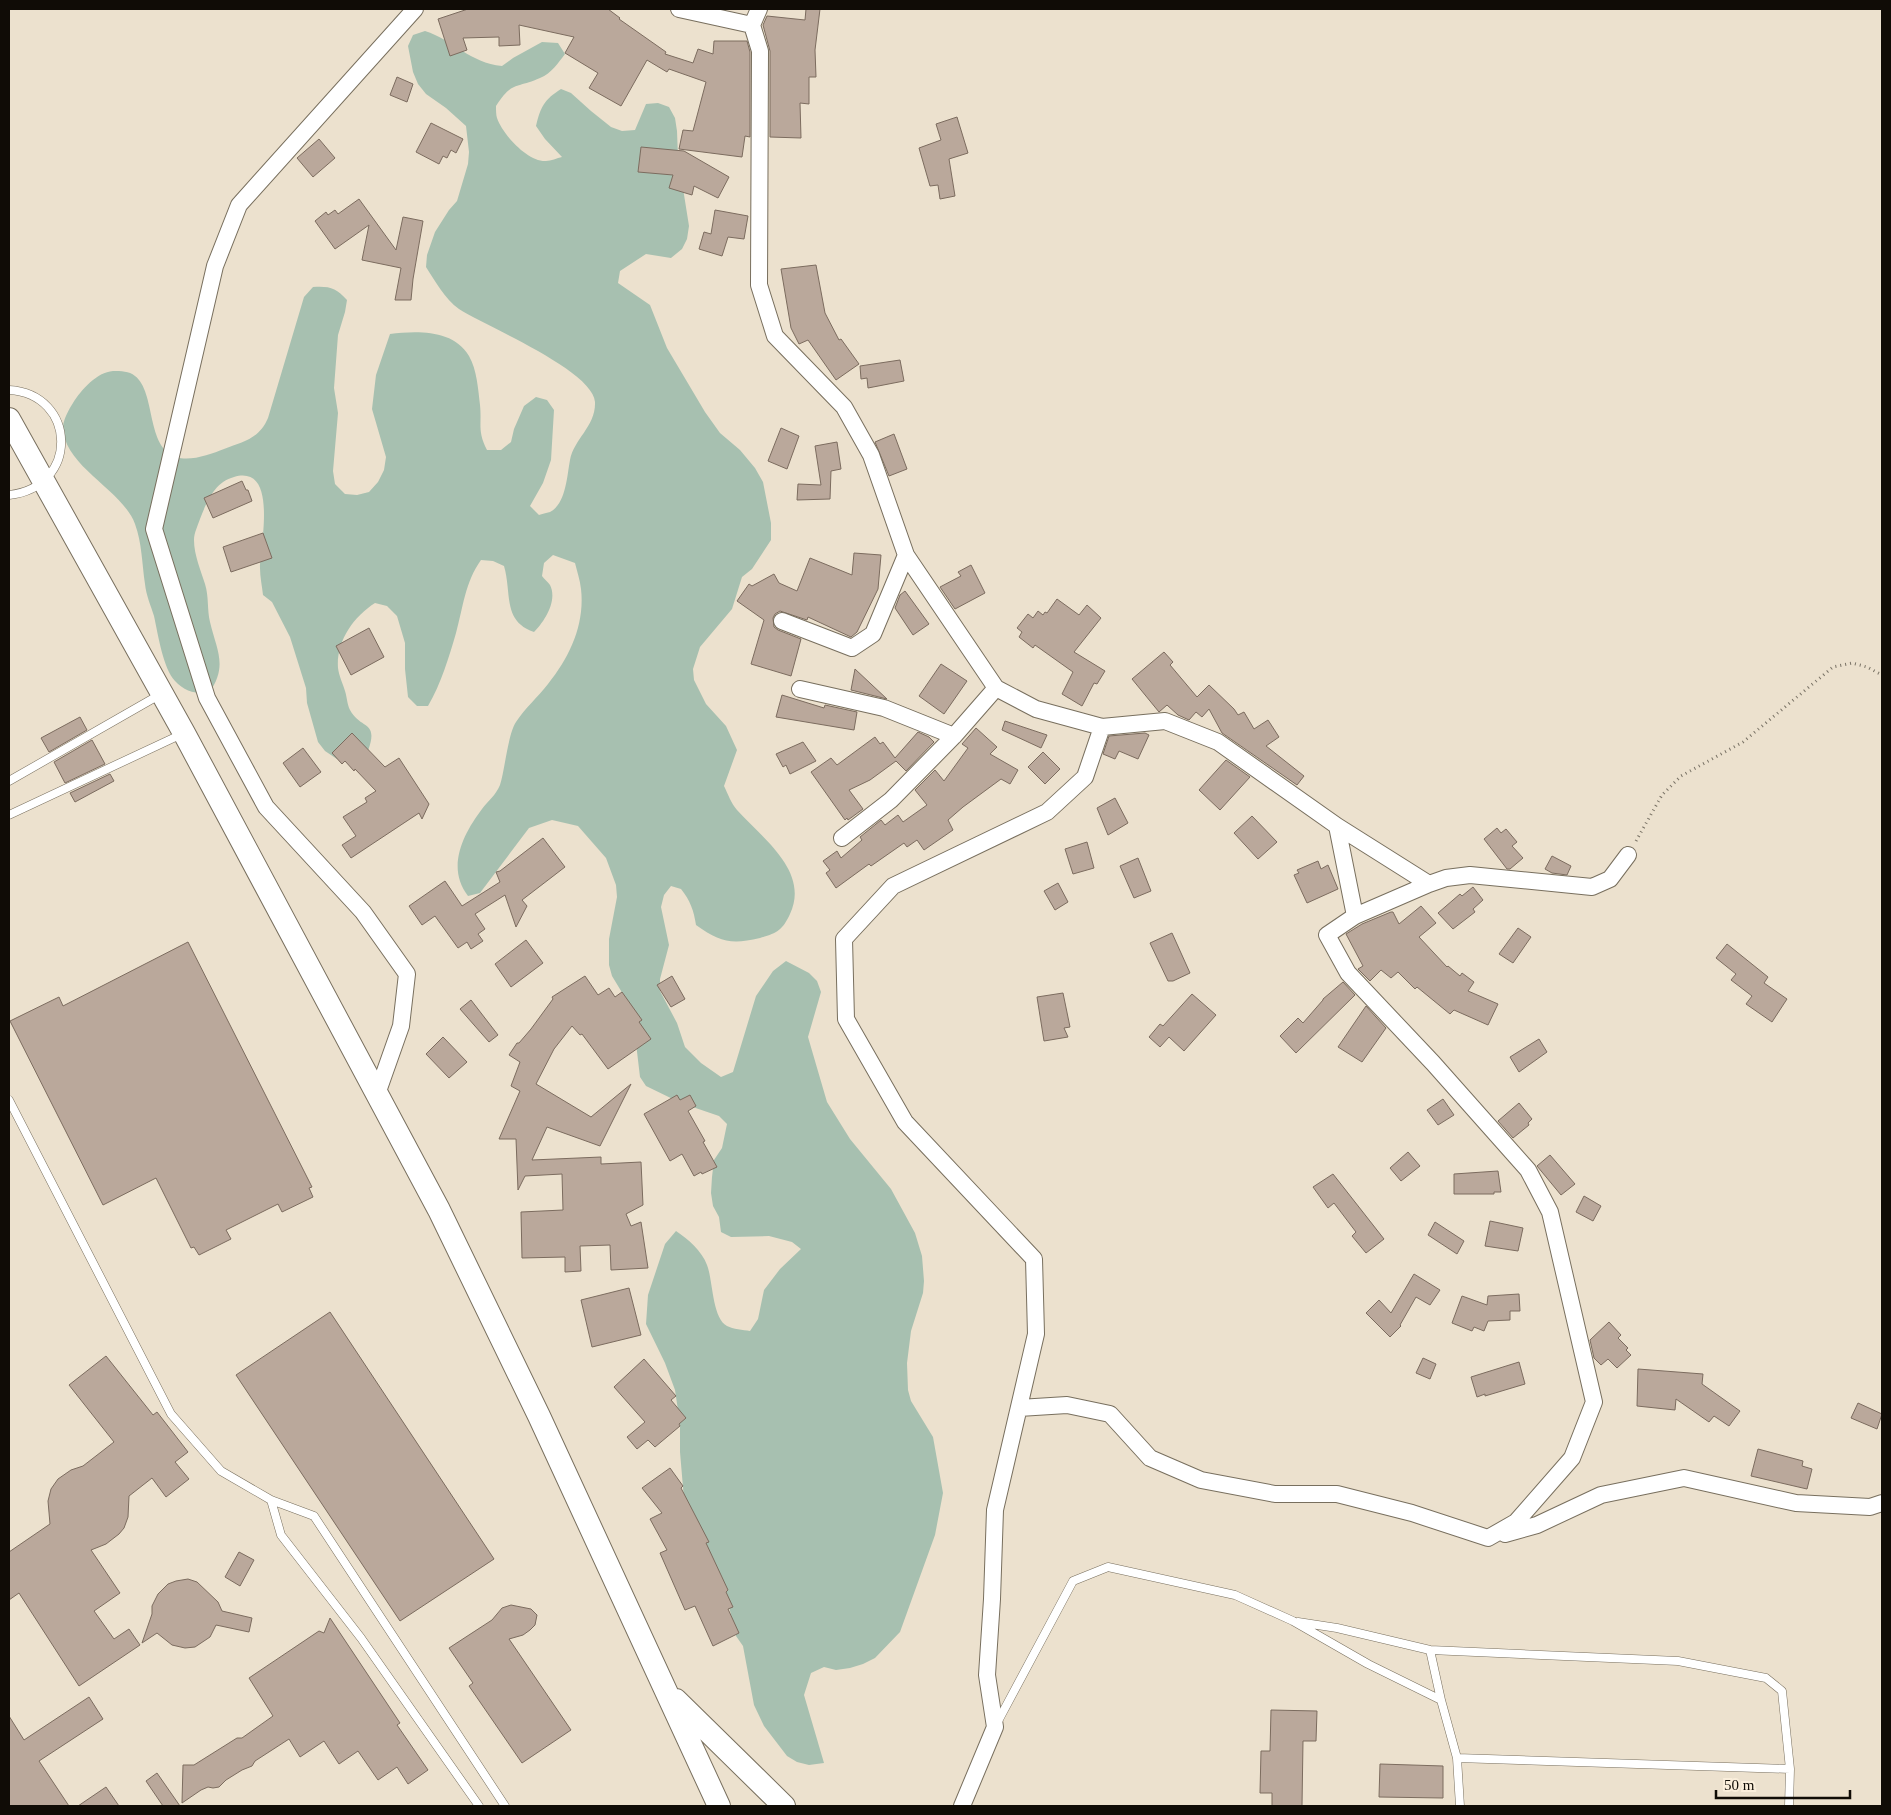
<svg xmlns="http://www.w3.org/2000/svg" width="1891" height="1815" font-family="Georgia,serif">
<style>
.green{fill:#a7c0b0}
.building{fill:#baa89b;stroke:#7c6c5f}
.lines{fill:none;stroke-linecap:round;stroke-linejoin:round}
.service-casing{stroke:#786f5e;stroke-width:9}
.minor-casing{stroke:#786f5e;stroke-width:18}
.secondary-casing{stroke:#786f5e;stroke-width:24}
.path{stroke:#797265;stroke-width:3;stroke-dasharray:1 4;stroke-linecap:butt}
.service{stroke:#fff;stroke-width:8}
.minor{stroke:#fff;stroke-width:16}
.secondary{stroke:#fff;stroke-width:22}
</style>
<rect width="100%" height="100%" fill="#ece1ce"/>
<path class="green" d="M425,31C453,40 470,63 502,66L513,58L542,42L558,43L565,54C558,63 552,73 540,78C516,89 513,80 496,106C496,110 496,115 497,118C503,135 528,162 546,161C551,161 557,158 562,157L545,139L536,126C541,106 544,100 561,89L571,93L591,111L611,127L622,131L635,130L646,104L658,103L669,107L675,118L677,131L678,157L689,226L687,239L682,249L671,258L646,254L620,271L618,283L650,305L667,348L705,412L720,433L740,450L755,468L763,482L771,523V540L752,569L742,577L732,609L700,647L693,669L694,680L706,704L726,726L737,750L724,786C728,794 731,803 737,810C762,838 810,871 790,914C782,931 777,933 760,938C731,945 720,942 696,925C694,911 690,900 681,889L671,886L664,895L661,907L669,945L660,979V991L677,1023L685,1047L701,1063L721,1077L733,1072L756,996L773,971L786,961L809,973L817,981L821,992L808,1037L827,1102L850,1139L891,1189L915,1233L922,1256L924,1281L923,1293L911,1331L907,1363L908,1390L911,1401L933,1437L943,1493L935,1535L900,1632L875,1658L863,1664L850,1668L836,1670L824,1667L811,1673L804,1695L824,1763L809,1765L797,1762L787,1756L764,1726L754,1705L743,1646L736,1636L722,1577L686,1523L680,1452V1424L675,1390L665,1363L646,1324L648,1295L665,1244L676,1231C688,1239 702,1251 707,1265C713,1280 712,1318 727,1326C733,1329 743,1330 750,1331L758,1319L764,1290L780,1269L801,1249L792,1242L769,1236L731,1237L721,1232L719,1217L713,1206L711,1193L712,1177L714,1160L722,1148L727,1124L719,1116L681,1103L646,1086L640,1077L632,1009L612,976L609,965V939L617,897L616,885L606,858L578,826L552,820L529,828L480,893L468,896C446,868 463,834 482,809C488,801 496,795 500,785C505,769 508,734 516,722C525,708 538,697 548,684C570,657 585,624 581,589C580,580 577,571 575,563L553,555L544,563L542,576C544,579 548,582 550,585C558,601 544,622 534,632C502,621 512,593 504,566L493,561L481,560C465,582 463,608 456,633C449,657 441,684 428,706H417L408,697L405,669V643L397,616L387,606L375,603C353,617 336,642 338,668C339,676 343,684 345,691C347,697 347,704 350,710C361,730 379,720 368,751L337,759L325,751L318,742L307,703L306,688L290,637L272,602L263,595C262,586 260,577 260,568C260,546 279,464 234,477C215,482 207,501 200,519C198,525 194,533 194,540C194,555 201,571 205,584C209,597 207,609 210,622C217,651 228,666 209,693C195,694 184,691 175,681C163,668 158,634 154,616C151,606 146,595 145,584C142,564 142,543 135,524C123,490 63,466 63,427C63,420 69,409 73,403C81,390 97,372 113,371C121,371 129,371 135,376C156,392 146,448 176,457C190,462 211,454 224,449C244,441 259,439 268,418L304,297L313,287C330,286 336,288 347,300L345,312L338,335L334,388L338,413L333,471L335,484L345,494L357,495L369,492L378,482L384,470L386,457L372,409L376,375L390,334C416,331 453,329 469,356C477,370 478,389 480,405C482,424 477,431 487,450H501L511,442L514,429L524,406L536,397L547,400L554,410L551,460L543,483L530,506L539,515C542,514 546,513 550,512C566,504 567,476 570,460C574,439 596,426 595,402C593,370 485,326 459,309C445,299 435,281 426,267L427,255L435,232L449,210L457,201L468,164L469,152L466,126L446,108L426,94L418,84L413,72L408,46L413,35Z"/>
<path class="building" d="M468,9H608L620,18L619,19L666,52L665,54L693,63L698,49L713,54L714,41H747L750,52V137L745,136L742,157L679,149L683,130L693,131L706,82L669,69L667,72L647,60L621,106L589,88L598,73L565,53L574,37L519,25L520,45L499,46V37L463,38L467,50L450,56L438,19Z
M806,9H820L815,50L816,77H809V104L800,103L801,138L770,137V51L763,25L767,16L805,20Z
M397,77L413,84L407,102L390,95Z
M957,117L968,153L949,159L955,196L940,199L938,185L930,186L919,148L941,140L936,124Z
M431,123L463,139L456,153L451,150L447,158L443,156L439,164L416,152Z
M319,139L335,158L313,177L297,158Z
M641,147L684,151L729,177L718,198L694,186L692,195L669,188L673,175L638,172Z
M359,199L396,250L403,217L423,221L413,279L411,300H395L401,268L362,260L369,225L335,249L315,221L326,212L328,215L335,210L338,214Z
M715,210L748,216L744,239L728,237L722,256L699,249L704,232L711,234Z
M816,265L825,313L839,340L841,339L859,364L836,380L808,340L799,344L791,328L781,269Z
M900,360L904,381L868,388L867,378L861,379L860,366Z
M781,428L799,436L787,469L768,461Z
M894,434L907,469L889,476L875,442Z
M837,442L841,469L831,471L830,499L797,500L798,484L821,485L815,446Z
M242,481L246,490H248L252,501L213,518L204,498Z
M263,533L272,558L231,572L223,547Z
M854,553L881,555L878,589L857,632L851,637L808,617L807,620L780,611L775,614L773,618L774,627L778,630L801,639L791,676L751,664L764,620L737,601L749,584L752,586L774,574L779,583L797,591L810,558L852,575Z
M971,565L985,593L955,609L940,587L961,576L958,572Z
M905,591L929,624L913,635L895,608L900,595Z
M1057,599L1079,615L1087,605L1101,618L1074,652L1105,671L1097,684L1094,683L1082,706L1062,694L1073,672L1035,645L1033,648L1019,637L1022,632L1017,628L1028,614L1033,618L1038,611L1043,615L1045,612L1047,613Z
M369,628L384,657L351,675L336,646Z
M1164,652L1173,662L1170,665L1197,697L1209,685L1234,709L1238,715L1244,712L1254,729L1268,720L1279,737L1266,746L1304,776L1297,785L1222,733L1209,709L1202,717L1196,712L1189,720L1178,715L1167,705L1159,712L1132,679Z
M941,664L967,681L944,714L919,696Z
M855,669L887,699L851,690Z
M782,695L824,708L825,705L857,712L854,730L776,717Z
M80,717L87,730L49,752L41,738Z
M1005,721L1047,735L1041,748L1002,730Z
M976,728L997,747L990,754L1018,770L1010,784L1001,779L963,807L948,820L953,830L924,850L917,840L907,847L904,843L871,866L869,864L836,888L826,873L830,870L823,861L837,851L841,858L862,840L860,837L881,820L885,825L898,815L903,822L927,805L915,790L935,770L944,781L968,748L962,744Z
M918,732L929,737L934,742L906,771L896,761L870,780L849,790L863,809L848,820L847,818L845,820L811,772L831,758L837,765L875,737L880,744L883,742L895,758Z
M352,733L385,767L399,758L429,804L422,819L419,813L351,858L342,845L356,836L343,817L367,802L365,798L376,791L355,769L354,771L345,761L342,764L332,753Z
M1145,733L1149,735L1138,759L1119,751L1115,759L1103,754L1109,736Z
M92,740L105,764L65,783L54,762Z
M803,742L816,761L790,774L786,765L783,767L776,754Z
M303,748L321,772L300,787L283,763Z
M1043,752L1060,769L1045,784L1028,767Z
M1226,760L1250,777L1220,810L1199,790Z
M110,774L114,781L75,802L70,793Z
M1115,798L1128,823L1108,835L1097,808Z
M1252,816L1277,842L1258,859L1234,833Z
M1497,828L1501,833L1506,829L1517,842L1512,846L1523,858L1510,869H1507L1484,839Z
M543,838L565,867L522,900L527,906L516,927L505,895L475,914L485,929L478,934L483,941L471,949L467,942L458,948L435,916L422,925L409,906L445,881L462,906L500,882L496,872L500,871Z
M1087,842L1094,868L1073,874L1065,849Z
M1552,856L1571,866L1567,875L1552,873L1545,869Z
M1138,858L1151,891L1134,898L1120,866Z
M1318,861L1321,869L1328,865L1338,889L1307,903L1294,875L1299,873L1297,870Z
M1058,883L1068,902L1055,910L1044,891Z
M1473,887L1483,900L1473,909L1475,912L1453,929L1438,913L1460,894L1462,896Z
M1421,906L1436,923L1419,937L1447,967L1448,966L1460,976L1462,973L1474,982L1468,991L1498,1004L1488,1025L1454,1010L1450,1014L1417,987L1415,989L1398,972L1391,978L1381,970L1370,981L1358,969L1363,966L1346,934L1362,924L1391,912H1393L1399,924Z
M1518,928L1531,937L1513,963L1499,954Z
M1172,933L1190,973L1173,981H1168L1150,943Z
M526,940L543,963L511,987L495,964Z
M188,942L312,1187L309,1188L313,1197L282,1212L278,1204L226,1230L231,1239L199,1255L194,1247L191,1248L156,1178L103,1205L10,1021L59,997L63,1006Z
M1727,944L1768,977L1764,983L1787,999L1772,1022L1746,1004L1752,996L1731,980L1736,974L1716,958Z
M585,976L598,995L609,988L615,997L622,992L642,1020L639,1022L651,1039L608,1069L582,1034L580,1035L572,1026L554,1049L536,1084L591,1117L631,1084L600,1146L547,1127L532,1160L601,1157V1164L641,1162L643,1205L626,1214L631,1226L641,1222L648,1268L611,1270L610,1245L580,1246L581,1271L565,1272V1257L522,1258L521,1212L563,1210L562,1174L525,1176L518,1190L516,1139H499L520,1091L511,1086L520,1062L509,1055L517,1043H519L531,1029L553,999L552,997Z
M672,976L685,999L671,1007L657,985Z
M1343,982L1355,995L1296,1053L1280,1036L1298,1018L1303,1023L1323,1000V999Z
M1063,993L1070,1027L1064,1028L1068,1037L1044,1041L1037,997Z
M1192,994L1216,1015L1184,1051L1169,1037L1160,1047L1149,1037L1160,1024L1163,1026Z
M471,1000L498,1035L489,1042L460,1009Z
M1366,1006L1386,1028L1362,1062L1338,1047Z
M443,1037L467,1062L449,1078L426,1054Z
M1539,1039L1547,1052L1519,1072L1510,1057Z
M677,1095L680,1100L690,1095L696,1106L688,1111L705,1141L703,1142L717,1167L702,1174L701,1172L694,1176L682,1154L670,1161L644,1114Z
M1443,1099L1454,1115L1438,1125L1427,1110Z
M1519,1103L1532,1119L1528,1123L1529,1125L1513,1138L1498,1121Z
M1408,1152L1420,1166L1401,1181L1390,1168Z
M1550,1155L1575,1184L1561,1195L1537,1166Z
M1498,1171L1501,1192H1494V1194H1454V1174Z
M1333,1174L1384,1239L1366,1253L1352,1236L1356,1232L1334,1203L1328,1208L1313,1187Z
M1584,1196L1601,1206L1593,1221L1576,1212Z
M1490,1221L1523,1228L1518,1251L1485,1246Z
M1435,1222L1464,1241L1457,1254L1428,1235Z
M1414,1274L1440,1290L1430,1305L1416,1297L1400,1325L1401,1326L1390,1337L1366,1313L1379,1300L1391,1313Z
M629,1288L641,1335L592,1347L581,1300Z
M1519,1294L1520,1311H1510V1320L1488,1321L1484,1331L1474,1327L1472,1331L1452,1323L1462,1296L1487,1305L1488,1296Z
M330,1312L494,1559L400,1621L236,1375Z
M1609,1322L1621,1335L1618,1338L1628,1348L1626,1350L1631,1355L1617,1368L1608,1359L1601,1365L1594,1358L1590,1340Z
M106,1356L153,1415L157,1412L188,1452L175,1462L189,1479L166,1497L152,1478L129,1496L128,1517L124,1528L119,1534L106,1544L91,1550L120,1593L94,1611L114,1639L129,1629L140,1645L79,1686L19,1593L9,1600V1552L50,1524L48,1501L51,1489L58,1479L71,1470L83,1466L114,1442L69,1385Z
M1423,1358L1436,1364L1430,1379L1416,1373Z
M644,1359L676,1396L671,1400L686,1418L679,1424L680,1426L655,1447L648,1440L637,1449L627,1437L645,1422L614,1387Z
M1519,1362L1525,1384L1485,1396V1394L1477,1397L1471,1377Z
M1638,1369L1703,1374L1702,1384L1740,1411L1729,1426L1714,1416L1709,1422L1676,1399L1675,1410L1637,1406Z
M1858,1403L1882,1414L1877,1429L1851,1418Z
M1758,1449L1803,1461L1802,1466L1812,1469L1807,1489L1751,1476Z
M670,1468L683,1486L681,1488L709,1542L706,1543L728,1590L726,1592L733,1607L728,1609L739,1633L713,1646L695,1606L685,1610L660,1553L667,1550L650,1519L662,1513L642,1488Z
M239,1552L254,1560L240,1586L225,1577Z
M188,1579L197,1582L218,1602L222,1611L252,1618L249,1632L216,1625L210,1637L195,1647L185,1648L172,1645L157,1633L142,1643L152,1614V1606L158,1594L168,1584L176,1581Z
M511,1605L531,1609L537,1615L535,1625L530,1630L523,1635L509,1639L571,1730L522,1763L469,1686L473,1683L449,1648L492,1620L502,1608Z
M330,1618L400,1723L397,1725L428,1770L408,1784L397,1767L378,1780L358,1751L339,1764L324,1741L300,1757L289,1739L255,1761L252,1766L242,1770L226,1780L219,1787L213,1788L208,1787L201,1790L182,1803L183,1765H194L237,1738H242L273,1716L249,1678L319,1631L324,1633Z
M89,1697L103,1719L39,1761L69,1806H9V1716L24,1740Z
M1271,1710L1317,1711L1316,1741H1303L1302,1806H1272V1793H1260L1261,1751H1270Z
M1380,1764L1443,1766V1798L1379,1797Z
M157,1773L180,1806H163L146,1781Z
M106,1787L119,1806H78Z"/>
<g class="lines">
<g class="service-casing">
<path id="service" d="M9,390C77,394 80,487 9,495
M9,781L161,694
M9,815L182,734
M9,1100L171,1414L221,1471L271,1500L314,1516L505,1806
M271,1500L281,1535L361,1638L479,1806
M1298,1622L1337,1628L1430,1650L1678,1661L1766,1678L1782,1691L1790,1769L1789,1806
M1430,1650L1441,1700
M997,1723L1073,1581L1108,1567L1235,1595L1293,1621L1368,1664L1441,1700L1457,1758L1460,1806
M1457,1758L1790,1769"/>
</g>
<g class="minor-casing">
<path id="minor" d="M679,9L752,25L759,9
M752,25L760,51L759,285L775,336L844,407L871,455L906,555L996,688L1036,709L1102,727L1165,721L1218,742L1337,826L1429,884L1446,878L1470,875L1592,887L1610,879L1628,855
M782,621L852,648L873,634L906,555
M800,689L884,708L954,736
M1337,826L1355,916
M842,838L891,800L954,736L996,688
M377,1094L401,1026L407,974L363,912L266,807L207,698L154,529L215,266L239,205L415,9
M1019,1408L1067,1405L1110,1414L1150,1458L1201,1480L1275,1494H1337L1412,1513L1488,1538L1516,1522L1572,1458L1594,1402L1550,1212L1528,1170L1433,1063L1348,973L1327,935L1355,916L1429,884
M1505,1534L1537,1525L1601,1495L1684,1478L1796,1503L1870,1507L1882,1503
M962,1806L995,1727L987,1675L992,1599L995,1510L1036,1334L1034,1259L905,1122L846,1019L844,939L893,886L1047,812L1085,777L1102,727"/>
</g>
<g class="secondary-casing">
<path id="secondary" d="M9,419L184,733L439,1210L539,1416L719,1806
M676,1700L784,1806"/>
</g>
<path class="path" d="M1636,841L1662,795L1681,776L1743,742L1833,667L1852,663L1867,667L1882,675"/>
<use href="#service" class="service"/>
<use href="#minor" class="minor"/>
<use href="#secondary" class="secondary"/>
</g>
<rect width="1891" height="1815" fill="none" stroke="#100c06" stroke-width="20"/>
<path d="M1716 1790v8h134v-8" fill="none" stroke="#100c06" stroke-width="2.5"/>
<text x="1724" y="1790" font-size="15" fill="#100c06" stroke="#faeedb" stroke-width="4" paint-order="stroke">50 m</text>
</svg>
